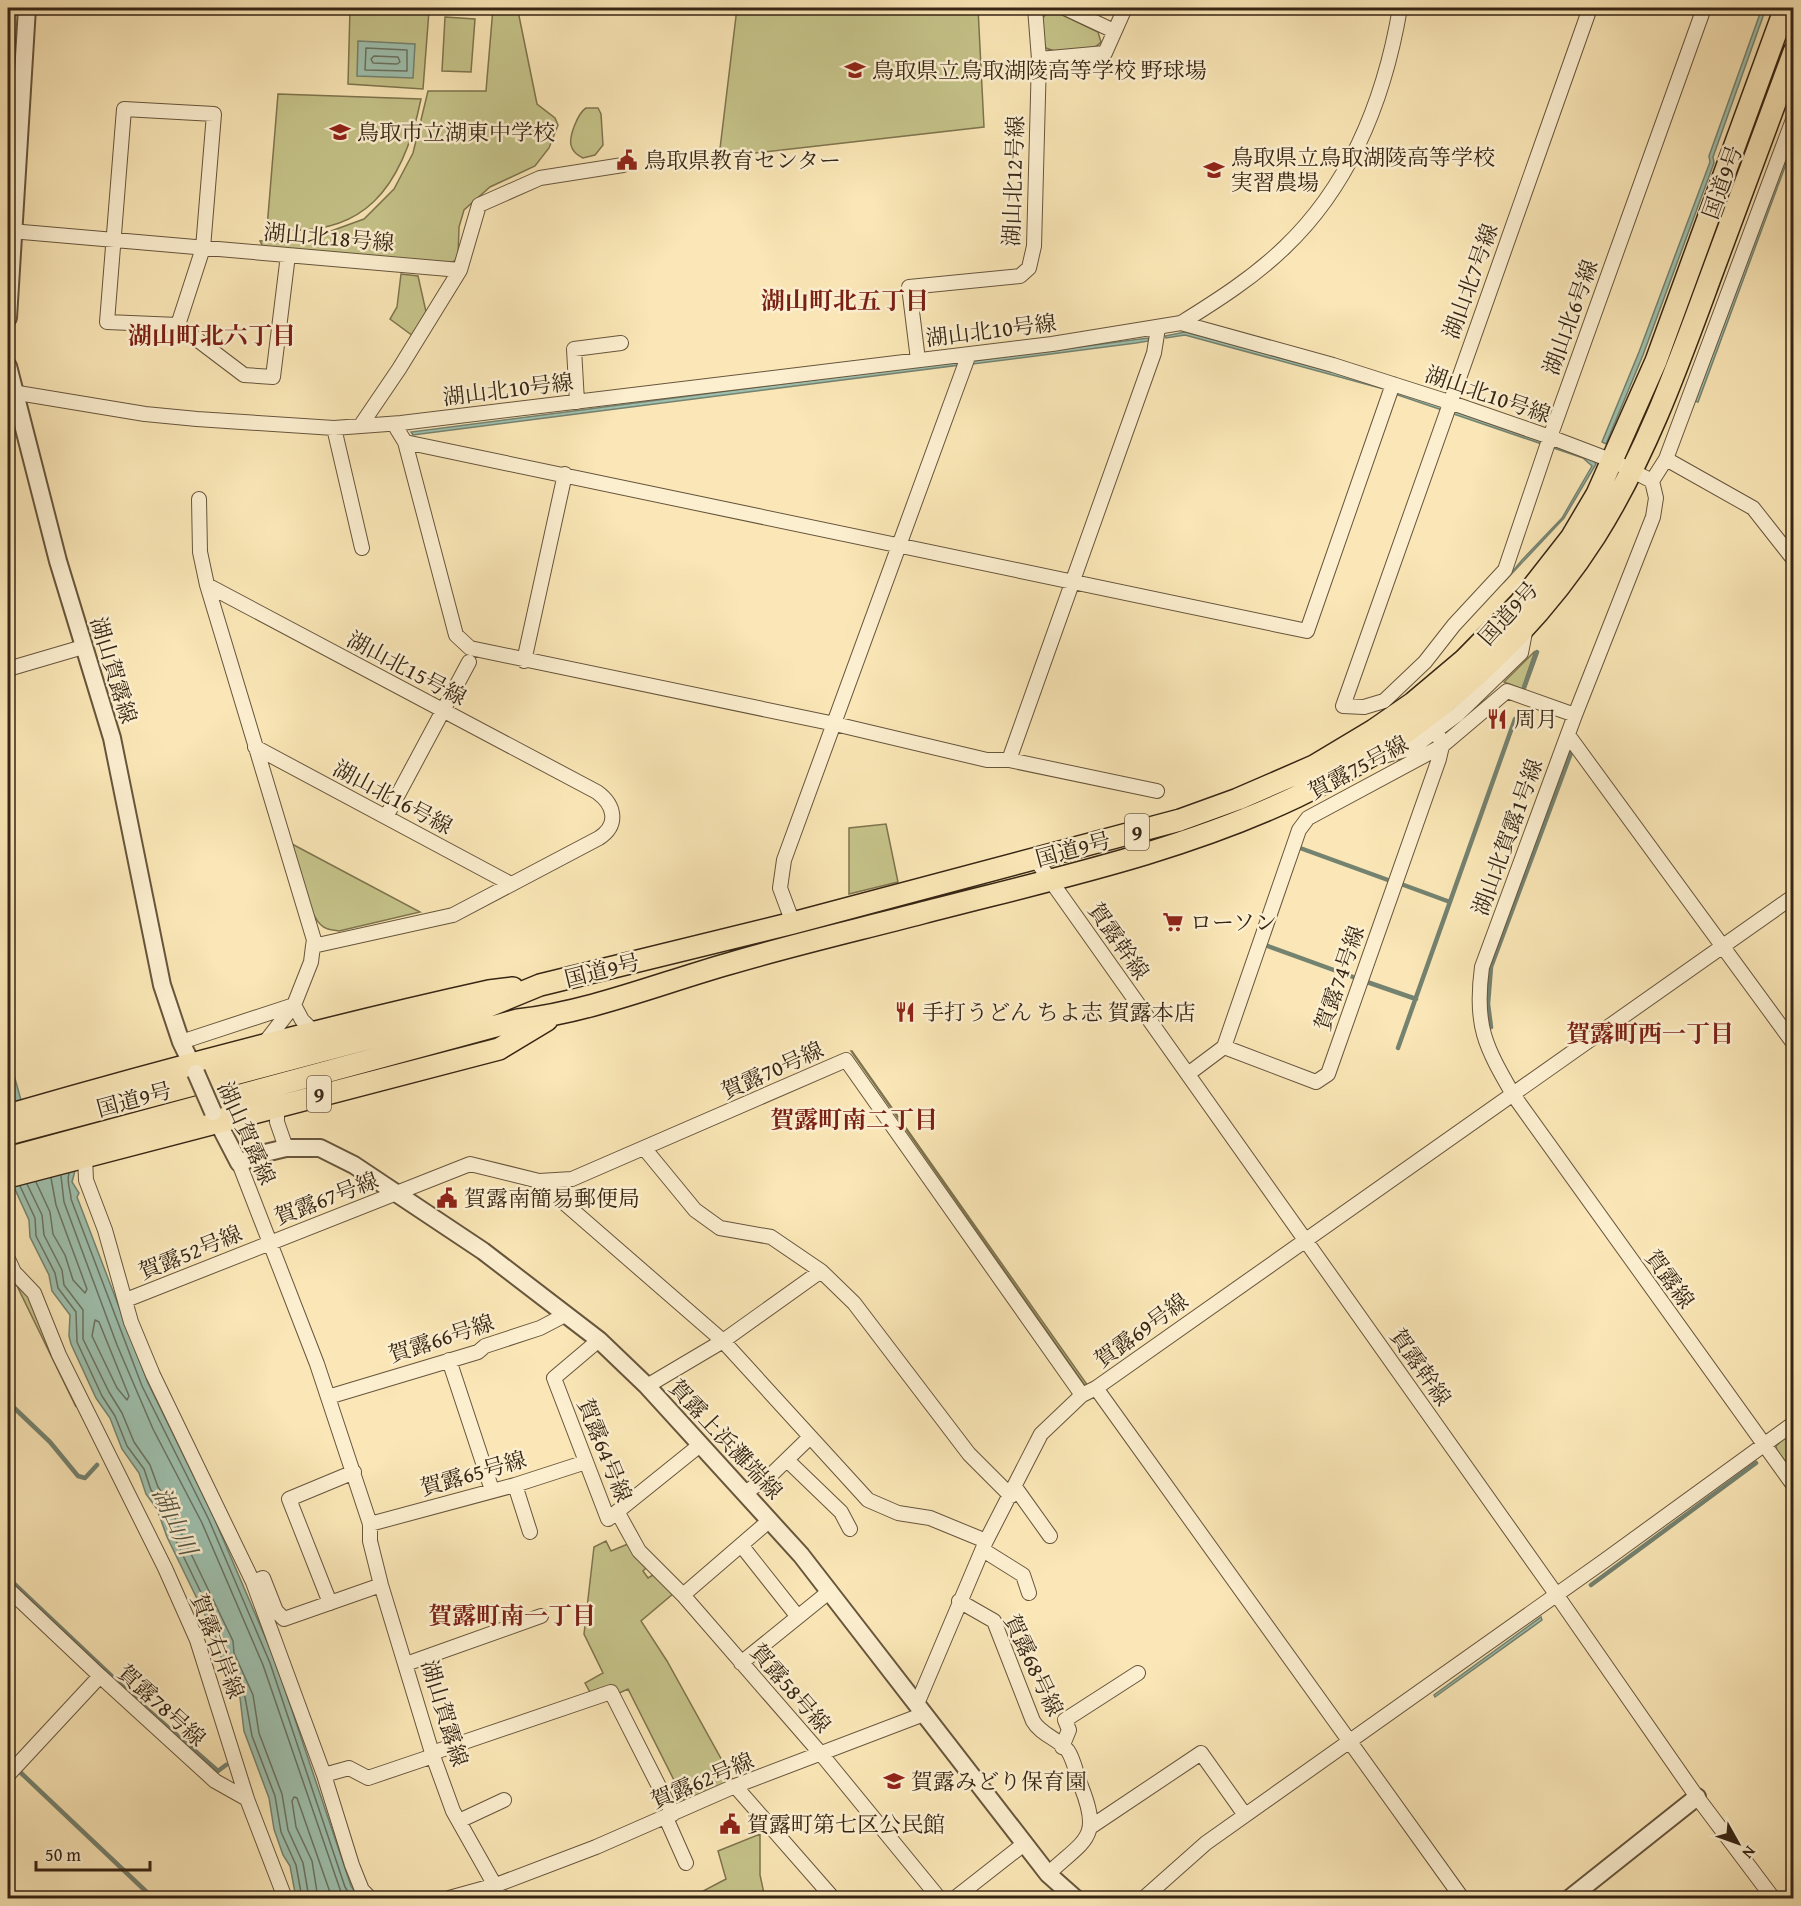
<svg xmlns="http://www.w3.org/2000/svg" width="1801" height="1906" font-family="'Gentium Book Plus','Noto Serif JP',serif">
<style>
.green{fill:#c5c389;stroke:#7e744e;stroke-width:1.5}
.water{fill:#9ec0ae;stroke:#748270;stroke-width:1.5}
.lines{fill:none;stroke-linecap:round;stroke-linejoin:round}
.shore{stroke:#6a7261;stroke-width:1.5}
.stream{stroke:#748270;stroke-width:4.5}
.minor-casing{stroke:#67553c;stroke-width:16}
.tertiary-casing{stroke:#67553c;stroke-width:20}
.trunk-casing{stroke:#362514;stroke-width:24}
.minor{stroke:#fcefd0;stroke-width:14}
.tertiary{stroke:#fcefd0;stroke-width:16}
.trunk{stroke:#fae6b6;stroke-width:21}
.tertiary-bridge-casing{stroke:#67553c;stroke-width:20;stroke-linecap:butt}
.tertiary-bridge{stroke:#fcefd0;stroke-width:16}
.labels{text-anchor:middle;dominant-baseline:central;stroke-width:5;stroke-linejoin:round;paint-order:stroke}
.shield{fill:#fcefd0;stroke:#71624c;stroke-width:1.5}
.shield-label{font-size:21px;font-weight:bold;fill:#362514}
.poi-label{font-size:22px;fill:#362514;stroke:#fcefd0;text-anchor:start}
.street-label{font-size:22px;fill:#362514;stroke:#fcefd0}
.neighbourhood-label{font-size:24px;font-weight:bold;fill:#7a1f14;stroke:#fcefd0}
.water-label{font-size:24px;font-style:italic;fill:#555442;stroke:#fcefd0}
</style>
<rect width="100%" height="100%" fill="#fae6b6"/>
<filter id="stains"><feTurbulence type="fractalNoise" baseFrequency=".00333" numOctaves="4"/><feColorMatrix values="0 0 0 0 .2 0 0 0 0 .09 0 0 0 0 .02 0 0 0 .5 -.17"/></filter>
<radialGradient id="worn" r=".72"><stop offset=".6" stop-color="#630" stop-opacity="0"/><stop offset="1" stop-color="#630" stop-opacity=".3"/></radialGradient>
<path class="green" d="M46,8H144V13L48,11Z
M350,8L429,11L423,89L348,84Z
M493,8L518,11L537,104L555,118L558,125L549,148L535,166L490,187L464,210L459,227L458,259L449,264L263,247L260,241L309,239L364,219L394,189L413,153L428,91H486Z
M737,8H978L984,127L719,157Z
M1052,10L1098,32L1101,42C1091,54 1057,55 1044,47L1042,18Z
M445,17L475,19L471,72L442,71Z
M278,94L421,99C403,187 364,242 267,228Z
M586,108H598L601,114L603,145L595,155L583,158C579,156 574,153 572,148C567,139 578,113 586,108Z
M401,274L418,276L427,316L413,336L390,319L397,307Z
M1535,651L1522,689L1504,682Z
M886,824L898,882L849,894V828Z
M292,844L420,912L339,931C332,930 326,930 321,925C307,913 298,863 292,844Z
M851,1051H852L1088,1386L1086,1387Z
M8,1272L31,1297L76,1407L17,1286L8,1276Z
M1793,1429V1474L1777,1452L1776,1446Z
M606,1541L611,1551L628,1544L646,1568L643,1571L648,1578L653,1575L674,1593L641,1621L667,1661L734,1782L685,1802L628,1689L617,1694H591L585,1683L603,1673L584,1634L594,1547Z
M760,1834V1875L765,1898H706L703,1891L726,1879L718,1851Z"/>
<path class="water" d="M1762,8H1766L1713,157L1714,163L1643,355L1606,444L1602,442L1639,352L1710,162L1709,156Z
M358,41L415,44L413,78L357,76Z
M1793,138V145L1698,402L1695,401Z
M1185,332L1385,386L1384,389L1185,335L1166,338L1165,336Z
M1148,338L1149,341L1136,343L973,364V361Z
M960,361V365L413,435L411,432Z
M1396,390L1593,459L1596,464L1564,518L1503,583L1522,560L1562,518L1592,466L1583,458L1395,394Z
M8,1054L21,1100L76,1167L72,1182L79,1193L77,1197L148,1383L214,1518L275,1660L351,1886L359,1898H296L290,1866L283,1855L274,1829L269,1798L244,1731L240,1698L220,1655V1646L167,1537L157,1509L146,1494L139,1473L122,1449L110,1418L96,1398L71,1344L69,1336L70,1315L52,1291L49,1275L30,1237L29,1220L8,1174Z
M1541,1617L1542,1620L1435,1697L1434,1695Z"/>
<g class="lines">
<path class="shore" d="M366,48L407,50V71L365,70Z
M374,56L398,57L400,62L397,64L373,63L371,59Z
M69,1173C66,1183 71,1190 71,1199L142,1386L209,1520L270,1663L345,1887L352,1898
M61,1176L64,1202L117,1345L153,1429L202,1523L263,1665L343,1898
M36,1182L50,1212L53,1234L65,1255L73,1280L85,1293L87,1289L56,1205L51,1178
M27,1184L42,1215L44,1235L62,1270L64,1285L83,1310V1339L109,1392L122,1413L134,1442L150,1465L158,1487L169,1503L180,1531L233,1641L234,1653L253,1695L259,1733L282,1794L288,1830L303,1863L309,1898
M20,1186L35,1218L36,1236L55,1273L58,1288L76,1312L77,1342L102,1396L115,1416L127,1446L144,1469L151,1490L163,1506L173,1535L226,1644V1654L245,1697L252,1736L275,1796L281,1832L296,1865L302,1898
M95,1320L99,1322L129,1396L127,1400L117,1388L92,1336Z
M318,1898L312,1861L296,1827L292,1801L294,1797L297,1798L332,1898"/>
<path class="stream" d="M1524,688L1537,652
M1300,848L1388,880
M1401,884L1450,902
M1265,945L1353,977
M1367,982L1416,999
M1491,1027L1488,1004L1491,967L1571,753
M1398,1048L1515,719
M8,1402L50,1442L78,1476L85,1478L97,1465
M8,1578L139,1702L218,1771L226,1765
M1591,1585L1756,1463
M20,1772L153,1898"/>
<g class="minor-casing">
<path id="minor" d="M1065,8L1114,31
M1590,8L1343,706L1364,707L1384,701L1425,662L1454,625L1505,570L1550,437L1704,8
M1039,59L1105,53L1125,8
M124,109L214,114L203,248L178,325L107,322Z
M11,231L460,270L399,369L361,425
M460,270L479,205L540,178L623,165
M1181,323C1218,300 1254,277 1285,247C1351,184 1385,96 1400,8
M178,325L244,375L273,377L288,255
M918,360L909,287L1020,276L1029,268L1034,246L1039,59L1035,8
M12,392L145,414L197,419L334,428L401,423L1052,344L1181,323L1333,365L1449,402L1550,437L1613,461L1652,481L1656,498L1653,517L1575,715L1482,967C1474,1026 1485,1046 1514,1096L1794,1486
M577,402L574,349L621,343
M394,424L405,442L456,635L470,648L835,724L987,760H1009L1157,791
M334,428L362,548
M405,442L1307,631L1393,384
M1666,459L1753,508L1794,560
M1652,481L1666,459L1794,117
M199,499L200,552L207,585
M524,661L565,474
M8,669L83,647
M1568,735L1794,1044
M255,747L511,884
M1373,759L1412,748L1458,714L1521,653L1526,627
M1009,760L1154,353L1158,328
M386,817L469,662
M1036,860L1556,1594L1697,1797L1773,1898
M793,923L780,888L784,860L969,354
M181,1042L294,1005L311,962L313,946L453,915L599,838C619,825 615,805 597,792L207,585L314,940L313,946
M263,1045L294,1005L302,1020L314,1032
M1224,1047L1299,830L1308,818L1442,746L1507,691L1575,715
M1188,1074L1224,1047L1316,1082L1328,1074L1439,759L1442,746L1437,731
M277,1105V1122L286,1148
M644,1148L695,1210L720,1228L771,1237L821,1271
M85,1157L86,1180L105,1230L131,1322L153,1375L253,1582L324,1775L352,1865L362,1890L370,1898
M239,1163L317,1364L370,1524V1541L381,1585L433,1756L453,1811L502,1898
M539,1181L723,1341L868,1500L898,1513L930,1518L986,1541
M8,1259L14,1272L34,1293L59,1355L165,1568L197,1640L247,1799L285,1898
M126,1300L470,1164L539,1181L572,1179L846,1060L1082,1395
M599,1340L554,1378L608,1519L700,1445
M449,1360L492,1490
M647,1386L723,1341L821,1271L854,1303L969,1454L1011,1496
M1096,1388L1462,1898
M328,1397L478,1352L485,1346L540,1328L565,1315
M787,1460L841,1512L850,1529
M515,1485L530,1532
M1015,1487L1050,1536
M745,1493L772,1474L809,1438
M618,1513L639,1551L683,1595
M770,1520L683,1595L822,1755L939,1898
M370,1524L515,1485L586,1462
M741,1545L798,1617
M983,1550L1023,1575L1029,1593
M253,1582L263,1578L276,1611L284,1619L381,1585
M8,1589L100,1676
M959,1601L994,1621L1033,1721C1041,1735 1059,1739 1068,1751C1074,1760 1077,1776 1081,1786C1102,1839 1085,1839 1048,1874
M330,1603L289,1499L354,1472
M741,1663L830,1591
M406,1664L541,1616
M917,1704L986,1541L1041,1434L1082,1395L1096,1388L1794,896
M1062,1747L1069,1730L1065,1720L1138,1673
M432,1753L611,1692L673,1814
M8,1775L100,1676L215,1781L247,1799
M324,1775L349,1768L368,1778L433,1756
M735,1786L833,1898
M666,1818L686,1863
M459,1821L504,1800
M1092,1826L1201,1753L1245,1815
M449,1898L496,1885L596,1847L735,1786L924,1714
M955,1898L1024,1844
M1144,1898L1206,1843L1604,1561L1794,1423"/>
</g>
<g class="tertiary-casing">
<path id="tertiary" d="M8,318L27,8
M8,366L58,561L112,738L162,985L181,1042L196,1073
M213,1113L239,1163L265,1153L286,1148H320L354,1165L483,1251L599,1340L647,1386L801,1555L1048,1874L1075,1898
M1570,1898L1697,1797"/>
</g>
<g class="trunk-casing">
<path id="trunk" d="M8,1115C167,1069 327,1027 489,991L513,988
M8,1134L484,1008L540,985L793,923L1180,820L1238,799L1314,766L1374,730L1413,703L1464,660L1520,603L1571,538L1597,494L1656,361L1785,8
M8,1158L518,1020C589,1012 658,984 728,964C792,945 857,930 922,913C1048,880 1178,853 1296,797C1414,741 1525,646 1595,536C1645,457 1677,368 1709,281C1737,205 1765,129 1794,52
M8,1177L499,1049L547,1020"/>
</g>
<use href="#minor" class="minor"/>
<use href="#tertiary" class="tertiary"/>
<use href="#trunk" class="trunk"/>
<g class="tertiary-bridge-casing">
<path id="tertiary-bridge" d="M196,1073L213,1112"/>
</g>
<use href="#tertiary-bridge" class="tertiary-bridge"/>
</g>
<defs>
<g id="school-bare" transform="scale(1.62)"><path d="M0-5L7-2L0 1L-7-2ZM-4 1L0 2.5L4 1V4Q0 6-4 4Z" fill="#8f2418" stroke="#fcefd0" stroke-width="2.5" paint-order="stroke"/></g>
<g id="civic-bare" transform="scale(1.62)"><path d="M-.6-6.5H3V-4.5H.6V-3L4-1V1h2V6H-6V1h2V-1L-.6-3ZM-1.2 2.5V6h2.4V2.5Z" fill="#8f2418" stroke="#fcefd0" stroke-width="2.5" paint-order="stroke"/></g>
<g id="restaurant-bare" transform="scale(1.62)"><path d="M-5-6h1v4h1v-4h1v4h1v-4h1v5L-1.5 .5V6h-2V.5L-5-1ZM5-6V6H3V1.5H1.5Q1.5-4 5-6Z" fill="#8f2418" stroke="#fcefd0" stroke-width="2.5" paint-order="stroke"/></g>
<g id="supermarket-bare" transform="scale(1.62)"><path d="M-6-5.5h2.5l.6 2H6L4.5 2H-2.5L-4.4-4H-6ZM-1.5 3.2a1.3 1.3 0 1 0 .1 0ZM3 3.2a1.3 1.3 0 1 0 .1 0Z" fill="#8f2418" stroke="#fcefd0" stroke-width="2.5" paint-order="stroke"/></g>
</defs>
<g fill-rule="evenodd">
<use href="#school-bare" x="855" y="70"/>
<use href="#school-bare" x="340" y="132"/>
<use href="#civic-bare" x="627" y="160"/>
<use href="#school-bare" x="1214" y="170"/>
<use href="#restaurant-bare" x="1497" y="719"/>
<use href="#supermarket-bare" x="1173" y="922"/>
<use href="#restaurant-bare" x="905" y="1012"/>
<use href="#civic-bare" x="447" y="1198"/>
<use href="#school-bare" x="894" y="1781"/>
<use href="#civic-bare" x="730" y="1824"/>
</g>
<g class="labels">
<g class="shield">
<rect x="1125" y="814" width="24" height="36" rx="4.5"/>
<rect x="307" y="1076" width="24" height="36" rx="4.5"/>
</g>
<g class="shield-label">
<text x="1137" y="832">9</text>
<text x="319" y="1094">9</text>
</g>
<g class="poi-label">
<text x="872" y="70">鳥取県立鳥取湖陵高等学校 野球場</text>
<text x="357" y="132">鳥取市立湖東中学校</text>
<text x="1231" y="157">鳥取県立鳥取湖陵高等学校<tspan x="1231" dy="25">実習農場</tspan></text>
<text x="644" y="160">鳥取県教育センター</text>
<text x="1514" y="719">周月</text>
<text x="1190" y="922">ローソン</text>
<text x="922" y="1012">手打うどん ちよ志 賀露本店</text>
<text x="464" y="1198">賀露南簡易郵便局</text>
<text x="911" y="1781">賀露みどり保育園</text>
<text x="747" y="1824">賀露町第七区公民館</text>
</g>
<g class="street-label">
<text transform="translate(1013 181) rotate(-88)">湖山北12号線</text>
<text transform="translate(1722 182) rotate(-70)">国道9号</text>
<text transform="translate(329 237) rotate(5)">湖山北18号線</text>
<text transform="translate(1470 281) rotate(-70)">湖山北7号線</text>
<text transform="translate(1570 317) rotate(-70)">湖山北6号線</text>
<text transform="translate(991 330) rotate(-7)">湖山北10号線</text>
<text transform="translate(508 389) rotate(-7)">湖山北10号線</text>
<text transform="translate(1488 394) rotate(19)">湖山北10号線</text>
<text transform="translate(1508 613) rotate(-48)">国道9号</text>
<text transform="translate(407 668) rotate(28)">湖山北15号線</text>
<text transform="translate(114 670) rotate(73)">湖山賀露線</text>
<text transform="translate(1358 767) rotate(-28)">賀露75号線</text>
<text transform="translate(393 797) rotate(28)">湖山北16号線</text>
<text transform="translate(1507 837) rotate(-70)">湖山北賀露1号線</text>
<text transform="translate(1073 849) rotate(-15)">国道9号</text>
<text transform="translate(1119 941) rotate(55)">賀露幹線</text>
<text transform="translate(602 970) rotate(-14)">国道9号</text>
<text transform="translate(1339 978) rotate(-71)">賀露74号線</text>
<text transform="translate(772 1070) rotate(-24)">賀露70号線</text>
<text transform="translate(134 1099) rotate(-15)">国道9号</text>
<text transform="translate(247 1133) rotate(66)">湖山賀露線</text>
<text transform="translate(326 1198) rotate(-21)">賀露67号線</text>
<text transform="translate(190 1252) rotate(-22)">賀露52号線</text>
<text transform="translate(1670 1279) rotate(54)">賀露線</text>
<text transform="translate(1141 1330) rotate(-36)">賀露69号線</text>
<text transform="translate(441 1338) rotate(-18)">賀露66号線</text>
<text transform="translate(1421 1367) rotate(55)">賀露幹線</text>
<text transform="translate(726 1439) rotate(47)">賀露上浜灘端線</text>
<text transform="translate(605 1450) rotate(68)">賀露64号線</text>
<text transform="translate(473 1473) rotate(-16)">賀露65号線</text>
<text transform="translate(218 1646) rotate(69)">賀露右岸線</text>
<text transform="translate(1034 1665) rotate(65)">賀露68号線</text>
<text transform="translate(791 1688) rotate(49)">賀露58号線</text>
<text transform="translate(162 1705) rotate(42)">賀露78号線</text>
<text transform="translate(445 1713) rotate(73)">湖山賀露線</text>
<text transform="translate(702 1780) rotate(-23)">賀露62号線</text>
</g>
<g class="neighbourhood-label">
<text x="845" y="300">湖山町北五丁目</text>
<text x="212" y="335">湖山町北六丁目</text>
<text x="1650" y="1033">賀露町西一丁目</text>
<text x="854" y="1119">賀露町南二丁目</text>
<text x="512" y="1615">賀露町南一丁目</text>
</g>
<g class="water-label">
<text transform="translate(175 1521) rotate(65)">湖山川</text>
</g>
</g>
<rect width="1801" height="1906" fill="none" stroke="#fae6b6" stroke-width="30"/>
<rect x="9" y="9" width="1783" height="1888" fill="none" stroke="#362514" stroke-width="3"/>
<rect x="15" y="15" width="1771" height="1876" fill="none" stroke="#362514" stroke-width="1.5"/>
<g transform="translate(1738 1843) rotate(130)" stroke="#fcefd0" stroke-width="4.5" paint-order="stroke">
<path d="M0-4.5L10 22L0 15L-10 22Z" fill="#362514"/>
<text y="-9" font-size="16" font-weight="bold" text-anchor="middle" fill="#362514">N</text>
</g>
<path d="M36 1861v9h114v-9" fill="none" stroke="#362514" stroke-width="3"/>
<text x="45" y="1861" font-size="18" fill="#362514" stroke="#fcefd0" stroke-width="4.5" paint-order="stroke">50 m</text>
<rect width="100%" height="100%" filter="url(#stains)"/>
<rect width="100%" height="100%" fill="url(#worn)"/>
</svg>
